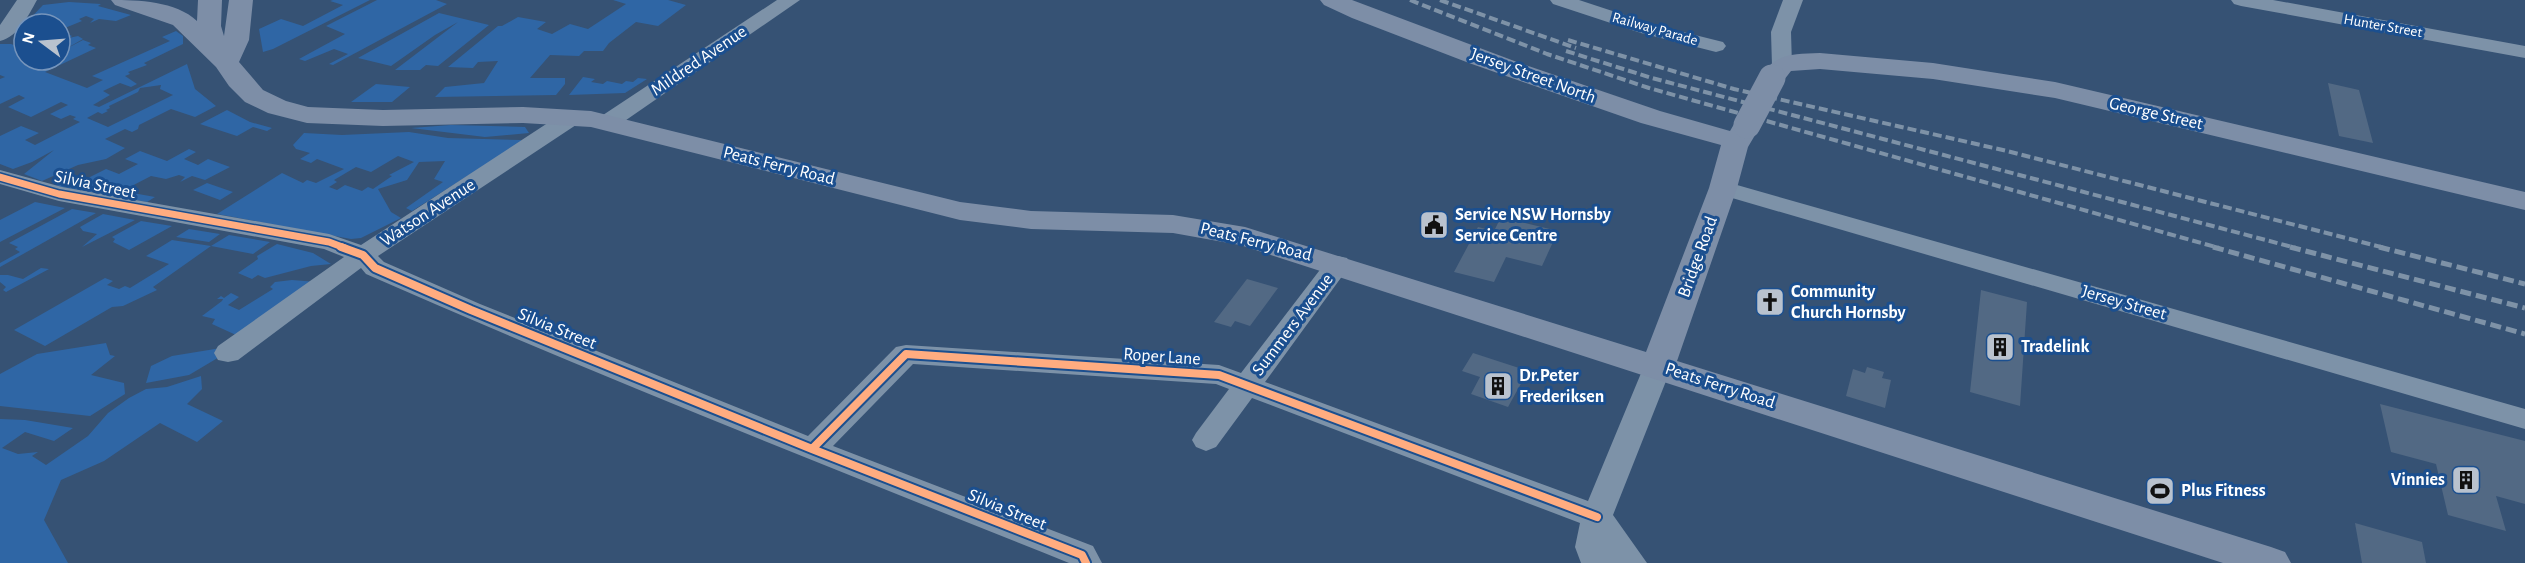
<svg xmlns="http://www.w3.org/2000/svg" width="2525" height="563" font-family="'Alegreya Sans',sans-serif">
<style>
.green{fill:#2f66a5;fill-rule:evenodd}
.building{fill:#526984}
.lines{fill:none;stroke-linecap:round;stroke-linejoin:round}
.minor{fill:#7d92a8;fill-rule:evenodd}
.major{fill:#7d8ea7;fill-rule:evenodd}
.rail-far1{stroke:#7e92a7;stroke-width:4;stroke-dasharray:9 4;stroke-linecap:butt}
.rail{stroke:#7e92a7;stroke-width:5;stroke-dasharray:11 5;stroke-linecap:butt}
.major-bridge{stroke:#7d8ea7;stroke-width:27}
.cycleway-far1-casing{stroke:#1b4f8f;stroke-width:10}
.cycleway-casing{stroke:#1b4f8f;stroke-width:12}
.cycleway-far1{stroke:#ffac80;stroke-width:7}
.cycleway{stroke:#ffac80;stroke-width:8}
.labels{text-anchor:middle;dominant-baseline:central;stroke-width:6;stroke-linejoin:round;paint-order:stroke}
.far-street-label{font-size:15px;fill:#fff;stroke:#1b4f8f}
.street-label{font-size:18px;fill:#fff;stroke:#1b4f8f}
.poi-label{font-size:18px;font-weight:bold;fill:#fff;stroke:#1b4f8f;text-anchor:start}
</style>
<rect width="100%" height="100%" fill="#365274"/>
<path class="green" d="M333,0H370L273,49L263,52L259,29L281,19L303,26L343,5L330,1Z
M377,0H436L447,4L333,65L329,64L348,54L334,49L305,61L299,59L345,34L326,26Z
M613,0H668L686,5L658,26L636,22L609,43L603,51H584L579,56L550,55L530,78H565V84L556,95L435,97L445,87L484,83L498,61L478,62L473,68L448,67L498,26H502L518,17L546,22L537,29L552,34L570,24L588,29L626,4Z
M69,2L101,4L98,6L131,15L116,21L99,19L90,23L94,19L86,16L79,19L82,21L60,30L72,36L69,38L78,36L83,39L69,47L60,48V24H25L43,5Z
M439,13L489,25L438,66L426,65L420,70H395L458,22L435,35L391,66L358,58Z
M176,31L183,36V44L144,63L147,65L128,72L130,74L125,76L137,84L131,87L120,83L103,91L110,95L93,105L99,107L187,64L195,89L216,106L195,117L171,109L139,125L138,129L132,132L125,129L105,139L125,148L106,159L78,165L42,181L24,174L54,150L32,162L13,169L0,164V136L21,126L39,133L25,140L35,145L80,122L73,119L76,117L70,115L61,119L50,114L68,105L61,102L31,117L8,107L25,98L19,95L0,104V79L5,77L0,75V44H11L24,49V60H60V52L83,40L91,43L88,45L96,48L45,72L87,88L103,80L92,76L170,41L162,37ZM161,85L160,89L173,95L108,127L87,118L98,112L102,114L108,111L106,110L110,108L109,106L138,92L140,88Z
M583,77L595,79L591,82L603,84L607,81L622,84L626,81L633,82L638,78L647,79L625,93L569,95Z
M376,84L410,87L392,102H351Z
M227,110L250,122L272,128L267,131L253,127L237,136L200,124Z
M451,125L525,127L529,133L485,137L411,128Z
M409,132L448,138L521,140V142L412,211L406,208L443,182L434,179L445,161L419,162L407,180L378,189L391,212L401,218L361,238L351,239L217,214L282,173L303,183L307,180L316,183L344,169L317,159L311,163L300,159L310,153L296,149L293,145L304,133L342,135ZM398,156L414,162L389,175L392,176L373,189L368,187L362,191L345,185L337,190L329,187L337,182L334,180L356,167L371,172Z
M189,149L196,152L184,159L198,165L208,159L230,167L205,180L192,176L180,182L185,177L179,175L166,179L151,176L122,191L155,197L147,202L56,186L68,177L82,181L106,169L119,174L138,164L125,159L140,151L167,161Z
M207,183L233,192L220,200L193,190Z
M35,202L65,208L0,242V220Z
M72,209L96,213L0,267V263L20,252L15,249L18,247L9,243Z
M103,214L135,220L82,247L97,234L83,231L80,227Z
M141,221L172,226L129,250L113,242L115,239L112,237Z
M189,229L220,234L209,242L176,237Z
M229,235L270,242L253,254L211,246L153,287L157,290L123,306L112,307L45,346L14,330L105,278L113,281L107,285L119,289L125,286L130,288L169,264L146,256L172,240L211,246Z
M277,244L313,253L331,264L311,266L265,278L258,275L252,279L238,273L258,259L257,256Z
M41,268L49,269L6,292L3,290L6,287L0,282V275H8L23,279Z
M292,280L317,282L236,335L212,324L215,319L202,316L222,301L223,299H217L221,296L224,298L231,293L239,297L228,305L239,310L273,289L270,287L275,282Z
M106,343L110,355L115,356L91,375L124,383L125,394L90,416L0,406V374L37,354Z
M221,348L226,353L189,375L146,383L151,366L172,356Z
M201,376L202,389L187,404L223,421L197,442L160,423L104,461L61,480L44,520L68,563H0V419L25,420L73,428L54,441L25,432L2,448L18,454L38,452L32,456L46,465L88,436L108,413L129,398L146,389L167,387Z"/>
<path class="building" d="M2328,83L2359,90L2373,143L2339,136Z
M1501,217L1558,231L1542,266L1506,257L1494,282L1454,272L1478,227L1494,231Z
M1247,279L1278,288L1250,326L1235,321L1231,327L1214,322Z
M1981,290L2027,302L2020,406L1970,392Z
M1473,353L1528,371L1508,407L1471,394L1480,377L1462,371Z
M1867,367L1884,372L1882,378L1891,380L1885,408L1846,396L1853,369L1865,373Z
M2380,404L2525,441V504L2496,496L2506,531L2448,515L2436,464L2391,452Z
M2355,523L2422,542L2426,563H2362Z"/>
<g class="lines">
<path class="minor" d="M17,0H37C28,16 19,36 0,41V25Z
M777,0H800L616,127L608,129L600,127L597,122L600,117Z
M1550,0H1579L1655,25L1723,42L1726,46L1723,50L1716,52L1641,33L1553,4Z
M1783,0H1803L1791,32L1792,66L1789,70L1782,72L1775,70L1772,66L1771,32Z
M2231,0H2273L2525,46V58L2241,6L2234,4Z
M571,111L579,113L582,118L579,123L378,256L384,262L480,304L808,436L896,347L906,345L1219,365L1241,373L1329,258L1338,256L1347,258L1351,264L1265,382L1588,501L1644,366L1648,359L1658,357L1668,359L1672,366L1613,515L1647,563H1581L1575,547L1580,523L1252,398L1216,447L1206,451L1196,447L1192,440L1196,433L1229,389L1216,384L913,364L833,446L1093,546L1102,563H1069C834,469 598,376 366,274L361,268L238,360L228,362L218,360L214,353L218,346L344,257L324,249L59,201L0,184V170L62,187L329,234L361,245L563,113Z
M1723,181L2525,409V429L1715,193L1711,188L1715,183Z"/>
<path class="major" d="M111,0C138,0 176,1 197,21L198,0H222L221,26L224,36L229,0H253L249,40L239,62L263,90L286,101L308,107L383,110L523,107L591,111L960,202L1031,211L1173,215L1245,227L1646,352L1709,188L1721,145L1641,123L1469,63L1352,18L1324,5L1320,0H1352L1517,62L1660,111L1730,131L1737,119L1747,117L1757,119L1761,125L1748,147L1737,188L1677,361L2271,547L2285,552L2291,563H2223L1240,245L1173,233L1031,229L960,220L591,127L523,123L383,126L307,123L268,113L245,102L229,86L216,67L173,25L115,5Z
M1820,53L1933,63L2055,82L2525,192V210L2055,98L1933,79L1820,69L1791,71C1782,83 1778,87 1763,84L1759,78C1776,53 1792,54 1820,53Z"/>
<path class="rail-far1" d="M1410,0L1547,54L1649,88L2219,248
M1440,0L1576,48
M1568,40L1734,89L2007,151L2385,248
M1566,51L1652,78L2296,248"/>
<path class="rail" d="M2213,247L2525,334
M2290,247L2525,308
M2379,247L2525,284"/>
<path class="major-bridge" d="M1747,125L1772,78"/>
<g class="cycleway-far1-casing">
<path id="cycleway-far1" d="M0,177L59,194L329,242L345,248"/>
</g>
<g class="cycleway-casing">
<path id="cycleway" d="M341,247L363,255L375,268L471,310L812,449L1082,555L1086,563
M812,449L906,354L1219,375L1597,517"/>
</g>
<use href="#cycleway-far1" class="cycleway-far1"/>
<use href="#cycleway" class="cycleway"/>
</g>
<defs>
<g id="civic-square" transform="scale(1.5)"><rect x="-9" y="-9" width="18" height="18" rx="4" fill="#b9c2ce" stroke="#1b4f8f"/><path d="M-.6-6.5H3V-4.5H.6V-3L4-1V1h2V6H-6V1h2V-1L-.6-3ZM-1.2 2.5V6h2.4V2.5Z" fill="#111"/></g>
<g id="church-square" transform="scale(1.5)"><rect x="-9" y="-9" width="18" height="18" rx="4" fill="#b9c2ce" stroke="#1b4f8f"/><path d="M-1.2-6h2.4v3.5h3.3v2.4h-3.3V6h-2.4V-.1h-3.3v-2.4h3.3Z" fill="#111"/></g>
<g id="building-square" transform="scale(1.5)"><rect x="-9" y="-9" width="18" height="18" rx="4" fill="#b9c2ce" stroke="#1b4f8f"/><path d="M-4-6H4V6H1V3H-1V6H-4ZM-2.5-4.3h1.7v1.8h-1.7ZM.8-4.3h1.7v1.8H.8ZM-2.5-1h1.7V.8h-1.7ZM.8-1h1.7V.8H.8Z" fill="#111"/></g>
<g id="stadium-square" transform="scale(1.5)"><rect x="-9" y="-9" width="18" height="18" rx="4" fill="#b9c2ce" stroke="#1b4f8f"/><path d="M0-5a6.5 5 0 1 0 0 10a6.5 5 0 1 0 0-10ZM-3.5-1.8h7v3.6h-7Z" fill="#111"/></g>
</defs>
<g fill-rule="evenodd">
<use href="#civic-square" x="1434" y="225"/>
<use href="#church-square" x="1770" y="302"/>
<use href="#building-square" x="2000" y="347"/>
<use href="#building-square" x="1498" y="386"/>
<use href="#building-square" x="2466" y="480"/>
<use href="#stadium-square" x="2160" y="491"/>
</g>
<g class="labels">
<g class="far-street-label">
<text transform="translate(2383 26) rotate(10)">Hunter Street</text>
<text transform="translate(1655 29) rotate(16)">Railway Parade</text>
</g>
<g class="street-label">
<text transform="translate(699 61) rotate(-34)">Mildred Avenue</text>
<text transform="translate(1533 76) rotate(20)">Jersey Street North</text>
<text transform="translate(2156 114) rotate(13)">George Street</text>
<text transform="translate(779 166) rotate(14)">Peats Ferry Road</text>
<text transform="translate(95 185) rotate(12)">Silvia Street</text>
<text transform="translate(428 213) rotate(-33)">Watson Avenue</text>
<text transform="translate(1256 242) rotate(14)">Peats Ferry Road</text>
<text transform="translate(1698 257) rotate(-70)">Bridge Road</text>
<text transform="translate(2124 303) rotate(16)">Jersey Street</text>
<text transform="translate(1293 325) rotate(-53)">Summers Avenue</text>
<text transform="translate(557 329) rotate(22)">Silvia Street</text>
<text transform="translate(1162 357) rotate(4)">Roper Lane</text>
<text transform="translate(1720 386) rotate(18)">Peats Ferry Road</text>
<text transform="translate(1007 510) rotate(22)">Silvia Street</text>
</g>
<g class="poi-label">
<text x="1455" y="215">Service NSW Hornsby<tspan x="1455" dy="21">Service Centre</tspan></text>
<text x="1791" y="292">Community<tspan x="1791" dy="21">Church Hornsby</tspan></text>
<text x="2021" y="347">Tradelink</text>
<text x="1519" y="376">Dr.Peter<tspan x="1519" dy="21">Frederiksen</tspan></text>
<text x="2445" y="480" text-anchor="end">Vinnies</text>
<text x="2181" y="491">Plus Fitness</text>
</g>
</g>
<g transform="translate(42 42) rotate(286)"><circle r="28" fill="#1b4f8f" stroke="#7695bc" stroke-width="1.5"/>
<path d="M0-4.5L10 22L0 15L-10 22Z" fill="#b9c2ce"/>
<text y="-9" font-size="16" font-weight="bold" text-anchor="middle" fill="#ffffff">N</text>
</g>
</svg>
